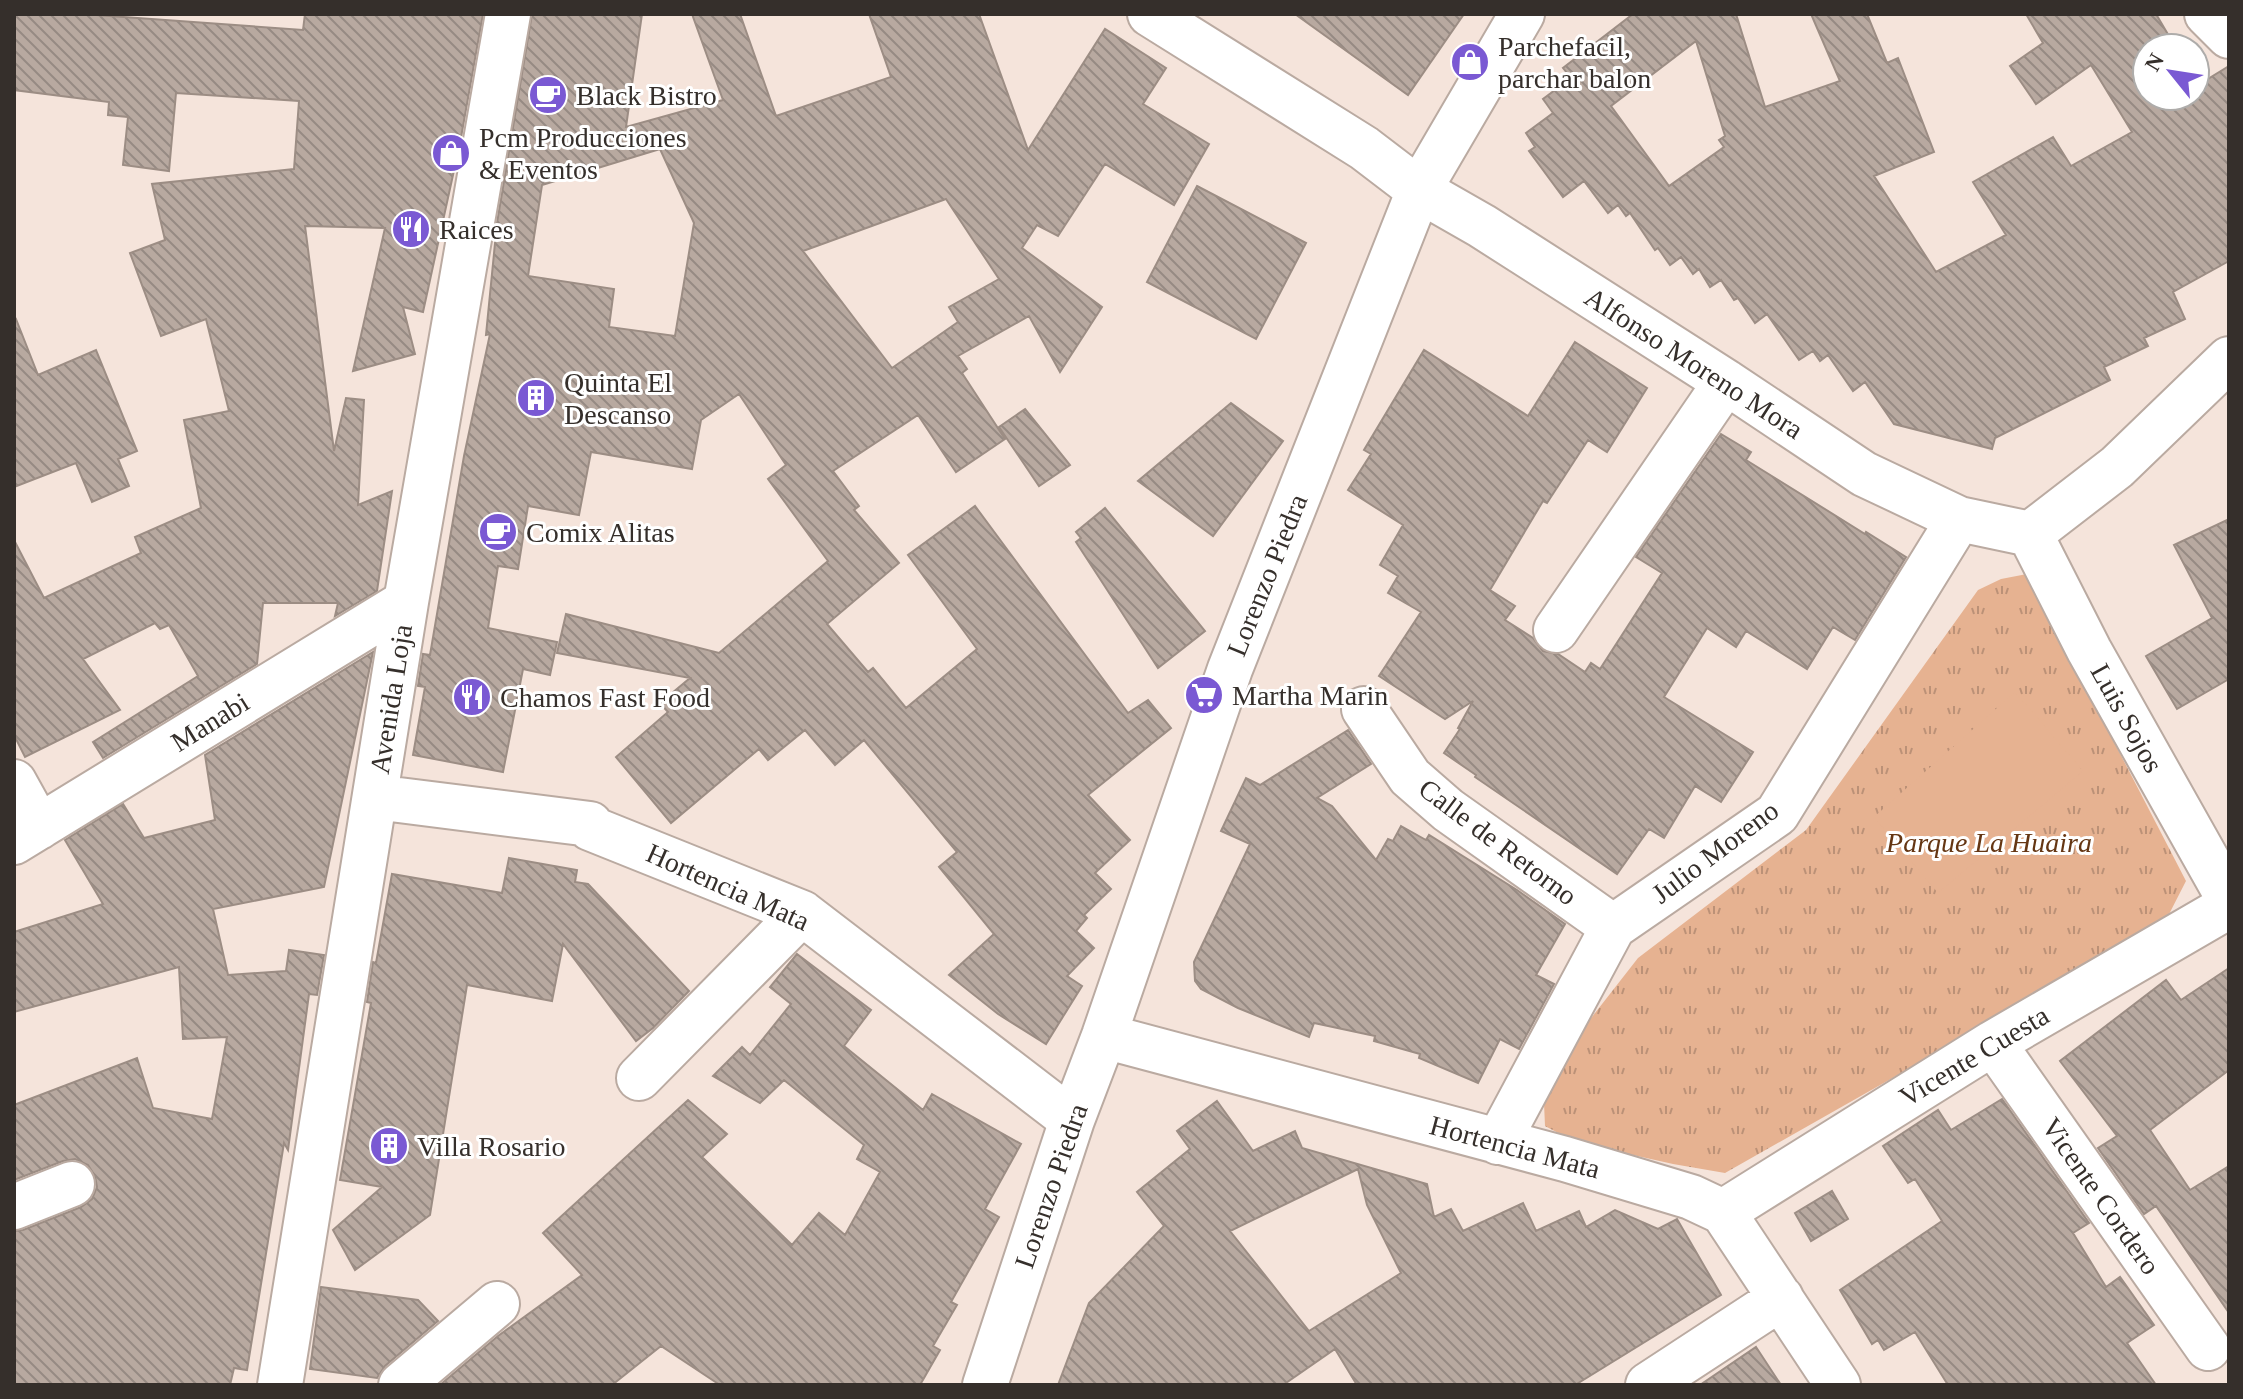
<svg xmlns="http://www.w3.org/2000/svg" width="2243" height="1399" font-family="'Times New Roman',serif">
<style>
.grass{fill:url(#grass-tufts)}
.pitch{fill:#e6b291}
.building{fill:url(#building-back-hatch);stroke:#9c8d84;stroke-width:2;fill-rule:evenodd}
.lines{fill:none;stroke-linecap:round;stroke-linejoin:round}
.minor-casing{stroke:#baaaa1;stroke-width:48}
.minor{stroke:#fff;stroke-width:44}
.labels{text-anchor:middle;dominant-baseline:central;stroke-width:6;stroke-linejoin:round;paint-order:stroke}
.poi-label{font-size:28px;fill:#352f2b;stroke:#fff;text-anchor:start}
.street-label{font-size:28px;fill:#352f2b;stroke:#fff}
.park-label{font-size:28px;font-style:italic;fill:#653613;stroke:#fff}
</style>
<defs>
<pattern id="grass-tufts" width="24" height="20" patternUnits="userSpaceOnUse" patternTransform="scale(2)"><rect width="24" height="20" fill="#e6b291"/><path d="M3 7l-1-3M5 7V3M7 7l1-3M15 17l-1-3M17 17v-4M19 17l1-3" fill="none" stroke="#bb9177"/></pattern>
<pattern id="building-back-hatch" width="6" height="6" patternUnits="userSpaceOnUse" patternTransform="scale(2)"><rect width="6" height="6" fill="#b8a9a0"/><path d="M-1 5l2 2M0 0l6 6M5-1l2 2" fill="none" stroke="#968a83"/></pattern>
</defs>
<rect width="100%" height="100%" fill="#f5e4db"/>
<path class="grass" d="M2027,574L2186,881L2164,924L1725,1173L1673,1164L1575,1142L1545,1126L1544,1103L1588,1022L1638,958L1806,830L1978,590L2001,579Z"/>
<path class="pitch" d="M2015,692L2083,771L1938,893L1874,817Z"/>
<path class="building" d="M14,14H82L303,30L305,14H483L460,143L423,312L403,307L415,354L353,371L385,228L305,226L334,451L346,398L364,400L358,505L392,491L377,591L335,616L338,603H263L257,664L103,758L93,742L198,676L169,625L160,629L155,623L83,659L120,710L25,757L14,735V540L44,598L141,553L135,537L201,508L184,420L229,411L206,319L161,336L130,253L165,240L152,184L294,169L299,101L176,93L169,171L123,165L128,117L108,115L109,102L14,90Z
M532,14H642L626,127L723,100L692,14H740L776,116L891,77L869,14H979L1028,150L1105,29L1166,68L1143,104L1209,144L1174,205L1105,164L1058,236L1037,225L1022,248L1102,307L1060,372L1029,316L958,356L967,369L962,373L1005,439L956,472L918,415L833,471L859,506L854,510L899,563L827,624L868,672L873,668L906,708L977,649L908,555L975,506L1128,713L1148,700L1171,728L1088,795L1130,840L1095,873L1111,889L1084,915L1087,918L1076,931L1094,948L1067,976L1082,986L1046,1044L998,1014L949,975L994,934L939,867L957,852L864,740L835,765L805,730L768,760L759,749L671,823L616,757L668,712L660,703L690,678L557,653L566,614L719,653L828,561L768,479L786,465L739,394L701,420L692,469L591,452L579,515L528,506L518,569L498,566L488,628L557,642L550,675L523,669L503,772L413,755L425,687L418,686L423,654L430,655L464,456L490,334L486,335L497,223ZM660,149L694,223L675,336L609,327L614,289L528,276L542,185ZM946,199L999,279L949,307L958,322L892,368L803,251Z
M1295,14H1464L1408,95Z
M1633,14H1736L1765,107L1840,81L1811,14H1867L1887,63L1898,58L1934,152L1874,176L1936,272L2006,235L1973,182L2053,137L2071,166L2132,132L2091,65L2036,104L2010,66L2043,43L2026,14H2156L2176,48H2147V96H2195V80L2198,85L2229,66V261L2173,292L2185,319L2144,338L2148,346L2104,367L2110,380L1995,438L1992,449L1894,424L1865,382L1853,391L1828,355L1820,361L1813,351L1799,360L1767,314L1755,323L1738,298L1734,300L1721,280L1710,287L1699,269L1693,274L1681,257L1670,265L1658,248L1655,250L1630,213L1626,216L1618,205L1608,213L1584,181L1563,197L1529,151L1535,147L1526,133L1553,113L1543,99L1571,78L1563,68ZM1696,41L1725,136L1719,140L1724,147L1669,186L1611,106Z
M1197,186L1306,243L1256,339L1147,282Z
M16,319L38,375L96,350L137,451L118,459L129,486L92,502L76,463L14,487V320Z
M1575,342L1647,388L1607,452L1588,440L1547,503L1543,501L1490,590L1515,606L1505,620L1533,638L1543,651L1558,654L1585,672L1591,663L1600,669L1662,573L1636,557L1721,434L1751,452L1746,460L1865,534L1866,532L1906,557L1855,640L1833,627L1807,669L1746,631L1736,647L1707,628L1664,697L1753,752L1721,802L1695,786L1664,838L1649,829L1617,874L1475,777L1476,775L1444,753L1460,729L1458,728L1473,701L1445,719L1379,676L1421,612L1388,593L1398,576L1380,565L1403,525L1348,490L1371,454L1364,450L1424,350L1528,416Z
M1231,403L1283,441L1213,536L1138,481Z
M1025,409L1070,465L1039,486L999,427Z
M1105,508L1205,631L1158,668L1076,542L1081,538L1076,532Z
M2229,519V679L2177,709L2146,656L2212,618L2174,545Z
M373,652L324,887L213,909L228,975L286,971L289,950L324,955L317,995L309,994L288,1150L284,1143L247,1370L234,1368L230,1385H14V1231L23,1230L81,1207L92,1199L97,1187L95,1176L88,1165L75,1159L63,1161L14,1180V1105L137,1058L153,1108L212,1119L227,1037L183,1039L179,967L14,1012V932L103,904L65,840L123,804L144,838L215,820L205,755Z
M1348,730L1371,764L1317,798L1332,806L1376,860L1388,839L1393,841L1401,826L1426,840L1429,835L1517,890L1565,924L1536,975L1554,984L1519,1049L1500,1039L1478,1083L1419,1058L1420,1054L1374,1041L1375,1036L1314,1023L1309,1037L1238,1008L1201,989L1195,981L1194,962L1250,844L1221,831L1246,778L1260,785Z
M509,858L577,870L575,882L588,884L689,991L653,1028L636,1041L563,944L552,1001L467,985L430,1215L355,1270L333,1230L382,1187L340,1180L371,1003L367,1002L373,962L376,963L392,874L502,893Z
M797,954L871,1010L844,1046L923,1110L932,1094L1021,1144L985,1209L999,1217L951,1302L957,1305L933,1346L940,1350L920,1385H720L661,1346L612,1385H440L498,1336L582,1275L543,1233L688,1100L727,1134L702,1157L792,1245L819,1213L845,1235L880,1172L857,1159L864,1145L784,1080L760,1103L713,1076L742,1047L750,1055L791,1004L770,987Z
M2229,968V1070L2150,1130L2190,1190L2229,1166V1313L2156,1206L2144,1214L2098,1148L2117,1136L2060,1061L2166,980L2181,1000Z
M2002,1099L2089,1223L2073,1233L2106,1287L2120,1277L2154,1325L2127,1343L2156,1385H1948L1915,1332L1884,1350L1878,1340L1872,1344L1840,1290L1942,1221L1915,1179L1908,1183L1883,1146L1938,1110L1951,1130Z
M1217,1101L1253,1151L1295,1131L1302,1148L1427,1184L1434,1217L1451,1209L1463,1231L1523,1203L1536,1231L1579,1211L1586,1227L1615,1210L1658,1229L1677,1219L1721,1295L1575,1385H1357L1335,1349L1283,1385H1058L1089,1303L1164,1226L1137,1192L1190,1149L1177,1131ZM1358,1169L1367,1205L1401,1273L1309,1331L1230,1231Z
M1832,1191L1848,1219L1811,1241L1795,1213Z
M321,1287L418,1300L438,1321L385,1366L377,1378L310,1369Z
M1756,1347L1781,1385H1700Z"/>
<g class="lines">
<g class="minor-casing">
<path id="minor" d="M1150,14L1364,148L1419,190L1482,226L1726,382L1864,474L1959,519L2030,534L2117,467L2229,359
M2207,14L2229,36
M2030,534L2089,650L2229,899
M1556,630L1726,382
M1364,709L1410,777L1448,810L1613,927
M14,782L39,827
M375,797L590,824V828L802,913L1072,1120
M14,842L406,602
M1104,1036L1565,1159L1691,1197L1723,1212L1838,1385
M1993,1043L2208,1348
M639,1078L802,913
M1498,1142L1613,927L1777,814L1959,519
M14,1207L72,1184
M1723,1212L1993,1043L2229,906
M280,1385L406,602L508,14
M401,1385L497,1304
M985,1385L1072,1120L1104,1036L1230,669L1419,190L1522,14
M1648,1385L1781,1298"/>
</g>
<use href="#minor" class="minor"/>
</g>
<defs>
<g id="shop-disc" transform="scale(2)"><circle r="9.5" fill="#7a59d3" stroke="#fff"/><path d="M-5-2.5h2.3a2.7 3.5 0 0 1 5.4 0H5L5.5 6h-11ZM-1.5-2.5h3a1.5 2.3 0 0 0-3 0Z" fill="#fff"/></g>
<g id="cafe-disc" transform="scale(2)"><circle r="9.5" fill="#7a59d3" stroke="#fff"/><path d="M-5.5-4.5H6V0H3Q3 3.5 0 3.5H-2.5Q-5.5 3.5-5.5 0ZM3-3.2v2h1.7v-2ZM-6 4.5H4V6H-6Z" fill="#fff"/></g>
<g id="restaurant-disc" transform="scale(2)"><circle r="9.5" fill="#7a59d3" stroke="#fff"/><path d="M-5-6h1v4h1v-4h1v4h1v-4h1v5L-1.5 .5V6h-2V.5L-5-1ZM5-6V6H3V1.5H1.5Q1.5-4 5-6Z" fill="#fff"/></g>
<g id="building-disc" transform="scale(2)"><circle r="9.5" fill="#7a59d3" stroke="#fff"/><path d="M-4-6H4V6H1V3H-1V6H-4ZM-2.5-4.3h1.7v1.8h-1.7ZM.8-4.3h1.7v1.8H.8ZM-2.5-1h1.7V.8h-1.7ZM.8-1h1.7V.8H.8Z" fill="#fff"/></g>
<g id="supermarket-disc" transform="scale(2)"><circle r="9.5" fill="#7a59d3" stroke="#fff"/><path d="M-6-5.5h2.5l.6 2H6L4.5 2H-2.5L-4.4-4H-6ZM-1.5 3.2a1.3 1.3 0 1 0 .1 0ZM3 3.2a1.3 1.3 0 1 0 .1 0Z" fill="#fff"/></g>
</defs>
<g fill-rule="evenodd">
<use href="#shop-disc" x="1470" y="62"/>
<use href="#cafe-disc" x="548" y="95"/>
<use href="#shop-disc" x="451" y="153"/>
<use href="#restaurant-disc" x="411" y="229"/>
<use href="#building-disc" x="536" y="398"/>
<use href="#cafe-disc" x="498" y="532"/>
<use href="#supermarket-disc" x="1204" y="695"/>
<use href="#restaurant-disc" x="472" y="697"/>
<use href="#building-disc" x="389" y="1146"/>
</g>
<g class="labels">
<g class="poi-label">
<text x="1498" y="46">Parchefacil,<tspan x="1498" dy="32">parchar balon</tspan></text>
<text x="576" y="95">Black Bistro</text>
<text x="479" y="137">Pcm Producciones<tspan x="479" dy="32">&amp; Eventos</tspan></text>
<text x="439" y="229">Raices</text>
<text x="564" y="382">Quinta El<tspan x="564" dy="32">Descanso</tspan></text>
<text x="526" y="532">Comix Alitas</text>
<text x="1232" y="695">Martha Marin</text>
<text x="500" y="697">Chamos Fast Food</text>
<text x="417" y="1146">Villa Rosario</text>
</g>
<g class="street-label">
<text transform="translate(1694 363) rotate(33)">Alfonso Moreno Mora</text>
<text transform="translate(1267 575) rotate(-68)">Lorenzo Piedra</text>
<text transform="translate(391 699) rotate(-81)">Avenida Loja</text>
<text transform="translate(2127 718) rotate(61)">Luis Sojos</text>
<text transform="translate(210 722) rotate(-32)">Manabi</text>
<text transform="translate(1498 842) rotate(37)">Calle de Retorno</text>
<text transform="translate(1715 852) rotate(-37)">Julio Moreno</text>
<text transform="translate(728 887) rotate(24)">Hortencia Mata</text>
<text transform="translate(1974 1056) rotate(-31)">Vicente Cuesta</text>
<text transform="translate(1515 1147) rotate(15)">Hortencia Mata</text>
<text transform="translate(1051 1186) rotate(-71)">Lorenzo Piedra</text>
<text transform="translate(2101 1196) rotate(55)">Vicente Cordero</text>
</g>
<g class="park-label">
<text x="1989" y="842">Parque La Huaira</text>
</g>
</g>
<rect width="2243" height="1399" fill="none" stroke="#352f2b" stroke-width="32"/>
<g transform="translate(2171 72) rotate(300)"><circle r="38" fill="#ffffff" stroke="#aeacaa" stroke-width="2"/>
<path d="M0-6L14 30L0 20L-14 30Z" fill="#7a59d3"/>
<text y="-12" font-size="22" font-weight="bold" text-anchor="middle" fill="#352f2b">N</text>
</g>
</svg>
